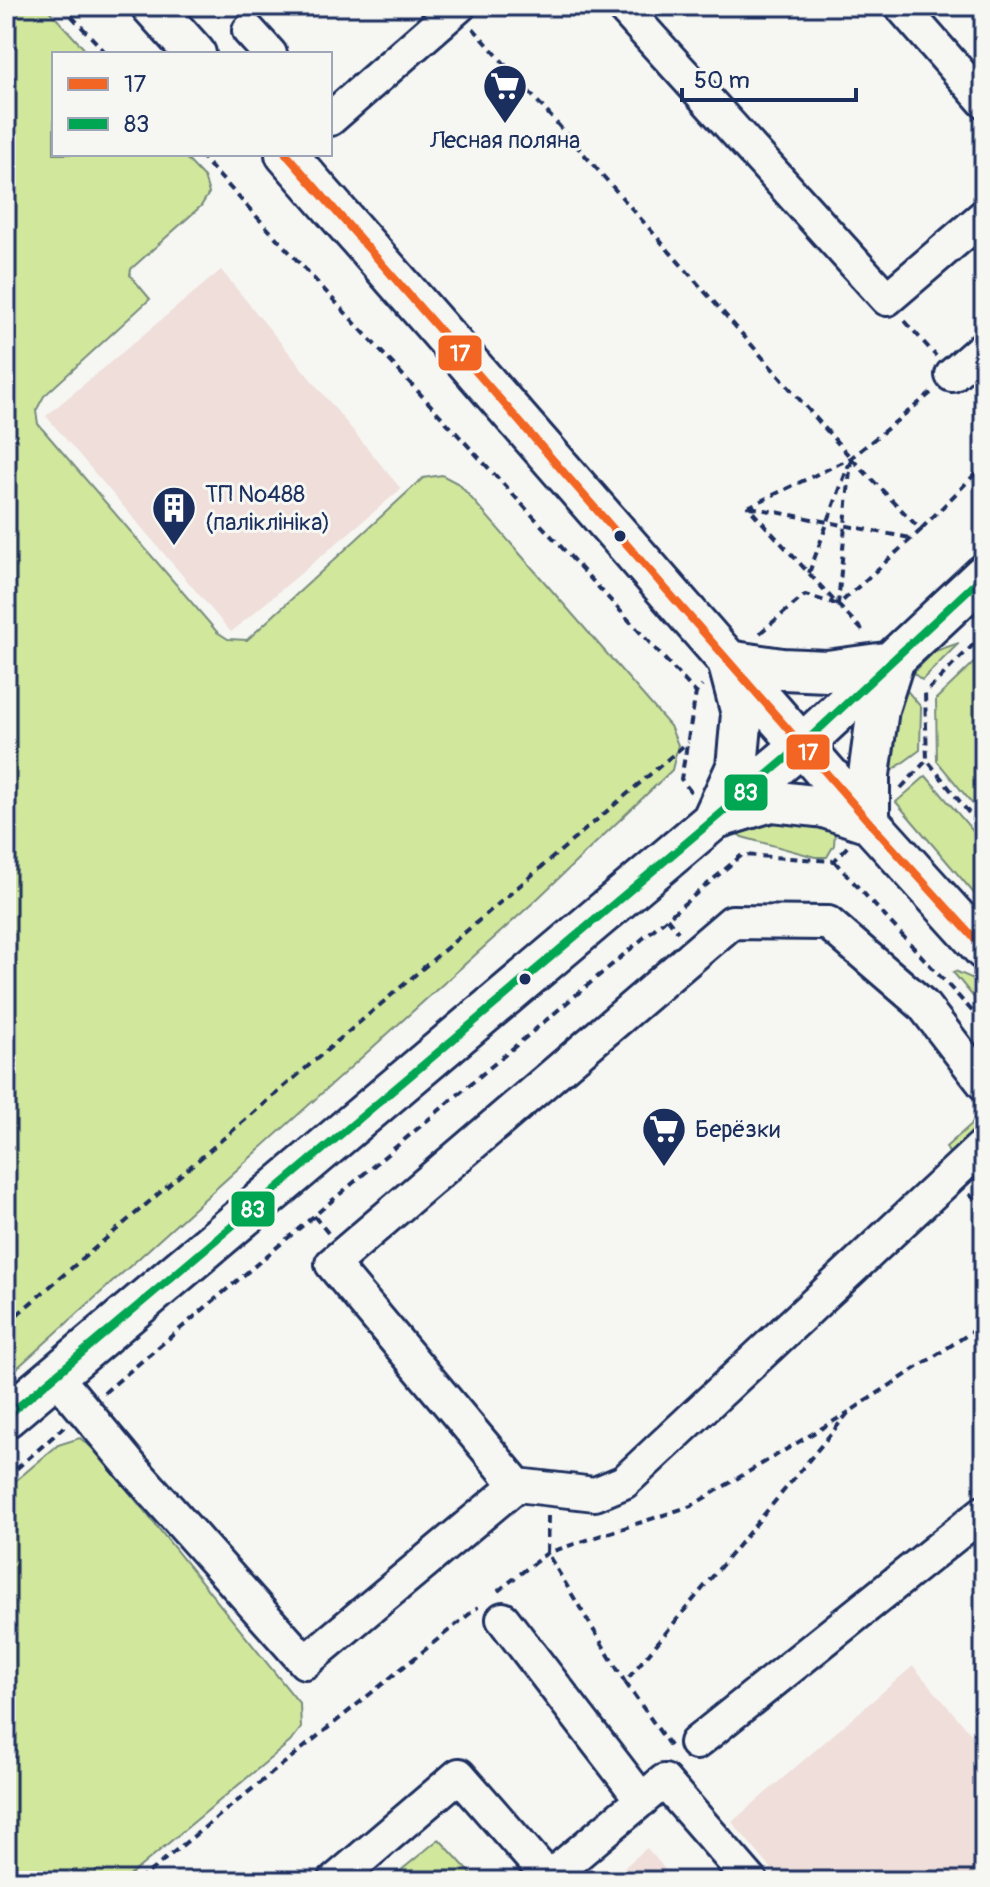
<svg xmlns="http://www.w3.org/2000/svg" width="990" height="1887" font-family="Pangolin,sans-serif">
<style>
.built{fill:#efdeda}
.green{fill:#d1e79c;stroke:#768b7d;stroke-width:2}
.lines{fill:none;stroke-linecap:round;stroke-linejoin:round}
.minor-casing{stroke:#1b2f5e;stroke-width:38}
.major-casing{stroke:#1b2f5e;stroke-width:46}
.path{stroke:#1b2f5e;stroke-width:4;stroke-dasharray:8 6;stroke-linecap:butt}
.minor{stroke:#f6f6f2;stroke-width:32}
.major{stroke:#f6f6f2;stroke-width:40}
.bus-1-casing{stroke:#f6f6f2;stroke-width:14}
.bus-2-casing{stroke:#f6f6f2;stroke-width:14}
.bus-1{stroke:#f26522;stroke-width:8}
.bus-2{stroke:#00a651;stroke-width:8}
.bus-dot{fill:#1b2f5e;stroke:#f6f6f2;stroke-width:3}
.labels{text-anchor:middle;dominant-baseline:central;stroke-width:6;stroke-linejoin:round;paint-order:stroke}
.poi-label{font-size:24px;fill:#1b2f5e;stroke:#f6f6f2;text-anchor:start}
.line-badge{stroke:#f6f6f2;stroke-width:3}
.badge-label{font-size:22px;text-anchor:middle;font-weight:bold;fill:#fff}
</style>
<rect width="100%" height="100%" fill="#f6f6f2"/>
<filter id="ink" filterUnits="userSpaceOnUse"><feTurbulence type="fractalNoise" baseFrequency=".0125" numOctaves="2"/><feDisplacementMap in="SourceGraphic" scale="16" xChannelSelector="R" yChannelSelector="G"/><feConvolveMatrix kernelMatrix="1 2 1 2 8 2 1 2 1" color-interpolation-filters="sRGB"/></filter>
<g filter="url(#ink)">
<path class="built" d="M221,270L401,489L231,632L46,416Z
M913,1666L984,1749V1881H782L732,1822Z
M647,1848L675,1881H608Z"/>
<path class="green" d="M6,6H45L89,54H54V154H182L204,177L209,193L201,206L131,269L130,275L150,299L44,396L36,411L38,424L217,632L228,639L247,640L423,478L442,475L459,484L670,726L678,745L672,770L535,901L6,1378Z
M959,643L922,680L913,673L935,651Z
M984,653V818L937,761L936,699Z
M903,686L921,707L920,750L886,775Z
M926,776L984,844V905L896,802Z
M776,820L793,824L817,821L835,832L834,845L827,857H815L742,837L735,832Z
M955,971L974,979L984,990V1010L953,972Z
M984,1113V1129L954,1157H951L946,1147Z
M80,1438L96,1451L300,1704L301,1728L290,1742L123,1881H6V1489L58,1445Z
M439,1839L478,1881H388Z"/>
<g class="lines">
<g class="minor-casing">
<path id="minor" d="M622,6L887,299L984,216
M901,6L984,101
M249,31L270,54
M330,119L459,6
M952,375L984,347
M55,1375L133,1469L305,1662L517,1485L595,1494L624,1482L984,1145
M517,1485L332,1264L732,922L828,923L923,1005L984,1084
M503,1619L642,1800
M696,1743L984,1512
M335,1881L459,1775L549,1878
M545,1881L664,1781L751,1881"/>
</g>
<g class="major-casing">
<path id="major" d="M152,6L195,54
M286,154L869,822L984,949
M728,661L782,669L827,671L893,662L878,709L869,775V822L824,807L771,801L713,819L737,767L742,714Z
M6,1417L802,745L984,575"/>
</g>
<path class="path" d="M62,6L107,54
M473,28L851,458L921,530L838,605L865,633
M199,154L696,693
M905,321L936,356
M851,458L838,605L748,507L851,458L931,393
M750,507L910,538
M921,529L984,465
M809,573L849,464
M760,633L805,595L836,604
M984,634L925,693L927,760L984,832
M901,788L927,760
M691,792L681,779L696,693L702,686
M834,861L984,1024
M667,918L678,932
M969,1194L984,1208
M314,1216L328,1233
M6,1324L688,742
M104,1393L742,855L834,861L848,846
M6,1478L64,1427
M548,1516L547,1553L625,1682
M498,1591L547,1553L691,1506L849,1412
M670,1746L625,1682L849,1412L984,1324
M138,1881L478,1607"/>
<use href="#minor" class="minor"/>
<use href="#major" class="major"/>
<g class="bus-1-casing">
<path id="bus-1" d="M286,154L869,822L984,949"/>
</g>
<g class="bus-2-casing">
<path id="bus-2" d="M6,1417L802,745L984,575"/>
</g>
<use href="#bus-1" class="bus-1"/>
<use href="#bus-2" class="bus-2"/>
</g>
</g>
<defs>
<g id="supermarket-pin" transform="scale(2.3)"><path d="M0 17L-7.5 6A9.5 9.5 0 1 1 7.5 6Z" fill="#1b2f5e" stroke="#f6f6f2"/><path d="M-6-5.5h2.5l.6 2H6L4.5 2H-2.5L-4.4-4H-6ZM-1.5 3.2a1.3 1.3 0 1 0 .1 0ZM3 3.2a1.3 1.3 0 1 0 .1 0Z" fill="#fff"/></g>
<g id="building-pin" transform="scale(2.3)"><path d="M0 17L-7.5 6A9.5 9.5 0 1 1 7.5 6Z" fill="#1b2f5e" stroke="#f6f6f2"/><path d="M-4-6H4V6H1V3H-1V6H-4ZM-2.5-4.3h1.7v1.8h-1.7ZM.8-4.3h1.7v1.8H.8ZM-2.5-1h1.7V.8h-1.7ZM.8-1h1.7V.8H.8Z" fill="#fff"/></g>
</defs>
<g fill-rule="evenodd">
<use href="#supermarket-pin" x="505" y="86"/>
<use href="#building-pin" x="174" y="508"/>
<use href="#supermarket-pin" x="664" y="1129"/>
</g>
<g class="bus-dot">
<circle cx="620" cy="536" r="7"/>
<circle cx="525" cy="979" r="7"/>
</g>
<g class="labels">
<g class="poi-label">
<text x="505" y="140" text-anchor="middle">Лесная поляна</text>
<text x="205" y="494">ТП №488<tspan x="205" dy="28">(паліклініка)</tspan></text>
<text x="695" y="1129">Берёзки</text>
</g>
</g>
<g class="line-badge">
<rect x="437" y="334" width="46" height="38" rx="8" fill="#f26522"/>
<rect x="785" y="733" width="46" height="38" rx="8" fill="#f26522"/>
<rect x="723" y="773" width="46" height="39" rx="8" fill="#00a651"/>
<rect x="230" y="1190" width="46" height="38" rx="8" fill="#00a651"/>
</g>
<g class="badge-label">
<text x="460" y="361">17</text>
<text x="808" y="760">17</text>
<text x="746" y="800">83</text>
<text x="253" y="1217">83</text>
</g>
<rect width="990" height="1887" fill="none" stroke="#f6f6f2" stroke-width="32"/>
<rect x="16" y="16" width="958" height="1855" fill="none" stroke="#1b2f5e" stroke-width="3" filter="url(#ink)"/>
<rect x="52" y="52" width="280" height="104" fill="#f6f6f2" stroke="#9ea6b7" stroke-width="2"/>
<rect x="68" y="78" width="40" height="12" fill="#f26522" stroke="#9ea6b7" stroke-width="2"/>
<text x="124" y="92" font-size="24" fill="#1b2f5e">17</text>
<rect x="68" y="118" width="40" height="12" fill="#00a651" stroke="#9ea6b7" stroke-width="2"/>
<text x="124" y="132" font-size="24" fill="#1b2f5e">83</text>
<path d="M682 88v12h174v-12" fill="none" stroke="#1b2f5e" stroke-width="4"/>
<text x="694" y="88" font-size="24" fill="#1b2f5e" stroke="#f6f6f2" stroke-width="6" paint-order="stroke">50 m</text>
</svg>
